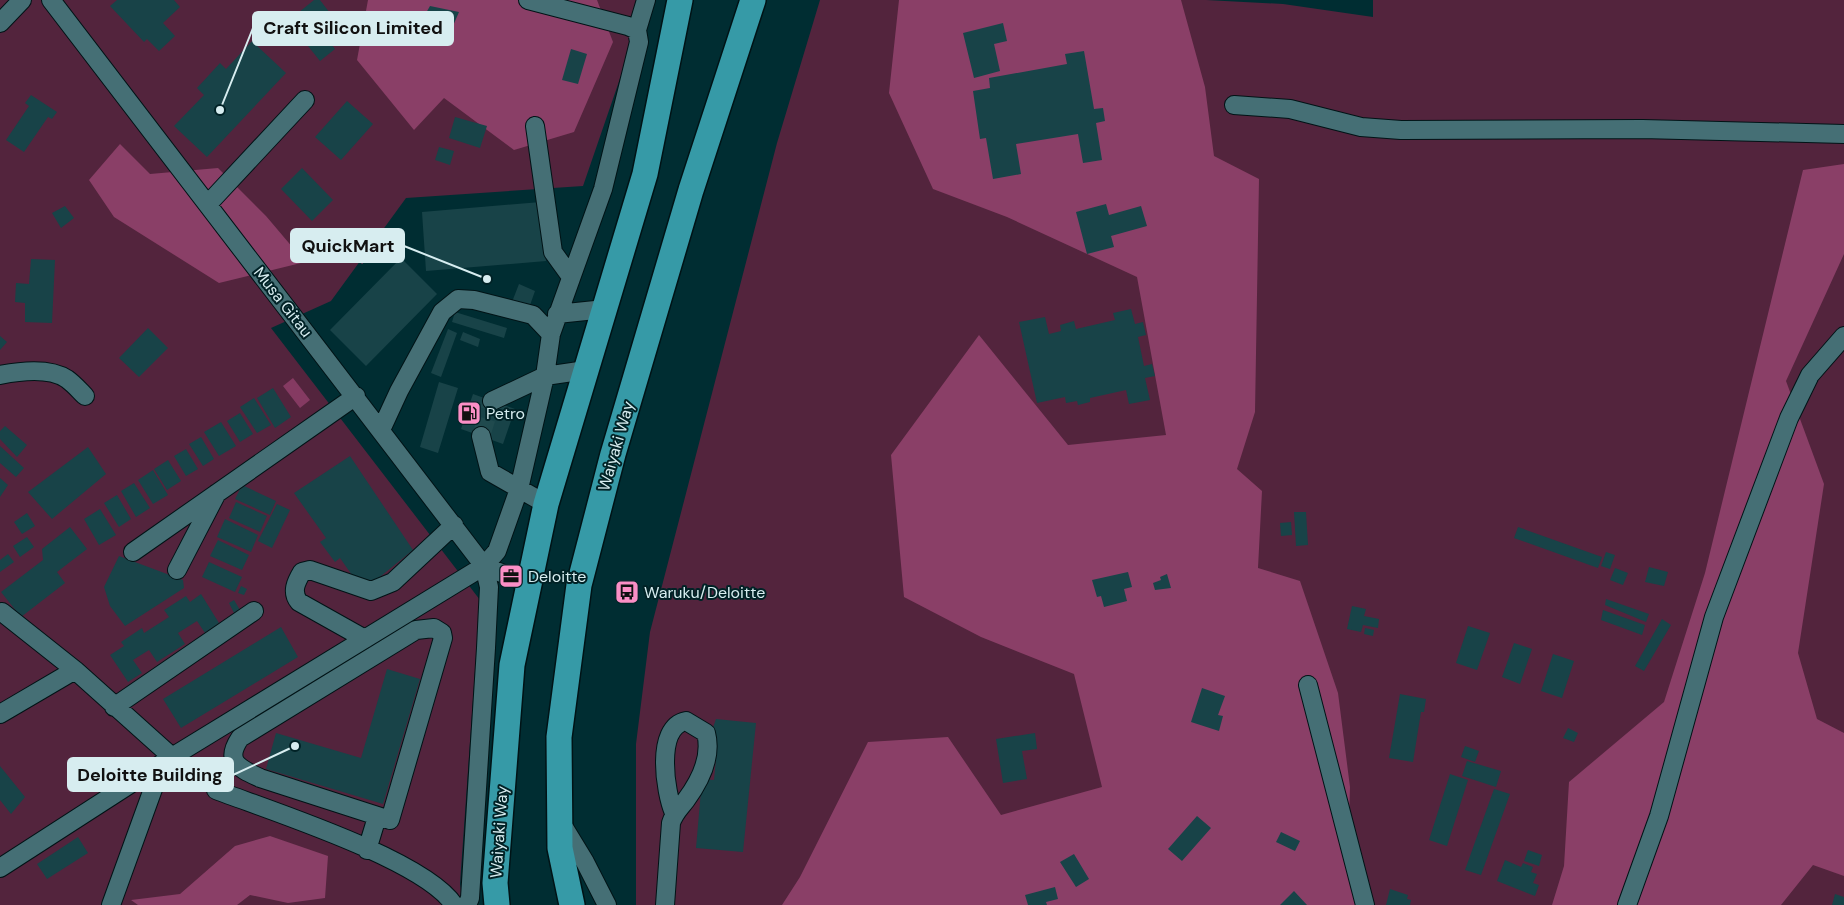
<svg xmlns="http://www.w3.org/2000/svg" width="1844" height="905" font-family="'DM Sans',sans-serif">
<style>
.green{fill:#53243d}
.forest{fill:#8a3f67}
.water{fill:#853a62}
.building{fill:#184348}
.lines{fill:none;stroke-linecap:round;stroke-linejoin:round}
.minor-tunnel{stroke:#204a4e;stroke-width:18;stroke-dasharray:18 9;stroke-linecap:butt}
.minor-casing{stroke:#001316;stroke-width:20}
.highway-casing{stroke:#001316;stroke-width:28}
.minor{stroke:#456f75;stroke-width:18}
.highway{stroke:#369aa7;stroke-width:25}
.labels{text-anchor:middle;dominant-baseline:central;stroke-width:4;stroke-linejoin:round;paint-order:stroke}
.street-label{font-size:16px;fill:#d7edf0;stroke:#012226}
.poi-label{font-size:16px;fill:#d7edf0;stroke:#012226;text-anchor:start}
.leader{fill:none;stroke:#d7edf0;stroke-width:2}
.callout-dot{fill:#d7edf0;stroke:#012226;stroke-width:2}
.callout{fill:#d7edf0;stroke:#d7edf0;stroke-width:2}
.callout-label{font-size:18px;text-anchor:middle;font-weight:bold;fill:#111}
</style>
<rect width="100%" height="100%" fill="#002d32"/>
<path class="green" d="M0,0H647L583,186L406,198L331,301L271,328L480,600L460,884L463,905H0Z
M820,0H1206L1283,4L1373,17V0H1844V905H636V744L650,632L777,143Z"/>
<path class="forest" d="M368,0H597L613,42L574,132L514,150L444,98L414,130L357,60Z
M899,0H1181L1205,87L1214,156L1259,179L1255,412L1237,469L1262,491L1258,568L1300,581L1338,693L1350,787L1348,852L1365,905H782L800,877L868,742L948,737L1001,815L1102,787L1074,674L981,637L904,597L891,455L979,335L1068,445L1166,435L1137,277L1007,217L933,189L889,93Z
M120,144L150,174L218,168L266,216L305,262L219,283L114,217L89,180Z
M1844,164V254L1786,381L1824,484L1798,653L1817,719L1844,733V876L1813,865L1781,905H1552L1564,866L1569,782L1664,702L1705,573L1803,170Z
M270,836L328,856L325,898L288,903L250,895L237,905H138L131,900L180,894L235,846Z"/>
<path class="water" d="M351,230L373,254L362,264L340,239Z
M293,378L310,400L300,408L283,386Z"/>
<path class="building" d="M117,0H174L180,7L163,23L175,36L159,51L147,39L144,42L110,6Z
M314,0H320L336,21L322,32L335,49L320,61L288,21Z
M430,6L459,12L449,35L418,27Z
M1003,23L1007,41L994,44L1000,71L974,78L963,33Z
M252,41L286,73L207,157L174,126L204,95L197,88L220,63L226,69Z
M571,49L587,54L578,84L562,80Z
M1084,51L1094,109L1103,108L1105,121L1096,123L1102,160L1083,163L1078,134L1016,144L1021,174L993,179L986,138L980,139L973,91L990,88L989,78L1067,64L1065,54Z
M31,95L57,112L52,119L48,117L24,152L6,140L29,106L25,103Z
M347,101L373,124L341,160L315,137Z
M455,117L487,126L480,148L449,138Z
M439,147L454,151L450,165L435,160Z
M302,168L333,200L312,221L281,189Z
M541,202L546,261L426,271L422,212Z
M1106,204L1109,215L1141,206L1147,226L1111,236L1114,247L1087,254L1076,212Z
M65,206L74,218L61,228L52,213Z
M390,237L405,243L398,259L383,253Z
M401,258L437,294L366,366L330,330Z
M31,259L55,260L52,323L25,322V303L15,302L16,283L29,284Z
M519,284L535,291L529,308L512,302Z
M1131,309L1135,324L1143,322L1146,335L1138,337L1144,366L1152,364L1155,376L1145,378L1150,400L1129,404L1126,390L1090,398V402L1078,405L1077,401L1066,403L1065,397L1037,403L1019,322L1045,317L1049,334L1061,331L1060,325L1074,321L1076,329L1115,320L1113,313Z
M455,312L507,328L504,338L452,322Z
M148,328L168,348L139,377L119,358Z
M448,329L457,333L441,377L431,373Z
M463,332L480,339L478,347L460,340Z
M0,336L7,342L0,350Z
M439,382L458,388L438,453L420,447Z
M273,388L291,417L275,428L257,398Z
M473,394L515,409L503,444L461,429Z
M254,398L271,425L257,433L240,407Z
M240,413L253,434L240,442L227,421Z
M221,422L236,446L219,456L204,432Z
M5,426L27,445L17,457L0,439V431Z
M201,437L214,459L203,466L189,444Z
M0,446L24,468L16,477L0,463Z
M88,447L106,474L52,519L28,492Z
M186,449L198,469L186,476L174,456Z
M350,456L413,550L370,585L354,578L340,558L335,562L320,542L326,538L294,493Z
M168,460L181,481L167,490L154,469Z
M153,470L168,495L153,504L138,480Z
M0,478L8,485L0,497Z
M134,483L150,508L136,517L121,491Z
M242,485L276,501L270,515L235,499Z
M117,495L131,519L119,527L104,503Z
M236,502L267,516L260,532L229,518Z
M277,504L290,510L272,548L258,541Z
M100,509L116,535L99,545L84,519Z
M1294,512H1306L1308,545L1296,546Z
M27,513L35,526L22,534L14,522Z
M225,519L258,535L251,552L217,537Z
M1291,522L1292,535L1281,536L1280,523Z
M70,527L87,549L57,572L65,583L21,617L1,592L43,560L42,549Z
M1518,527L1602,557L1598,568L1514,538Z
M27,537L34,547L20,557L13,546Z
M218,540L249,555L242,570L210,556Z
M1606,552L1615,555L1610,569L1601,566Z
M8,554L14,562L0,572V560Z
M119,556L183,580L184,588L125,626L110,606L104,587Z
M209,562L242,577L235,592L202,577Z
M1649,567L1668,572L1664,586L1645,582Z
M1615,568L1628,573L1623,585L1610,580Z
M1128,572L1132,587L1124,589L1127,601L1104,607L1101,596L1097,597L1092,580Z
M1167,574L1171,588L1155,590L1153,583L1161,580L1160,577Z
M241,586L247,589L244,595L238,593Z
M201,594L219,623L205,633L197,621L178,633L185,644L157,662L149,650L133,660L142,673L128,682L110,655L124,646L121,642L142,628L144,633L169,617L164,610L186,596L190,602Z
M1606,599L1649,614L1646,622L1605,605Z
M234,600L240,610L234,613L229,603Z
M1352,606L1366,609L1364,616L1379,619L1378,628L1363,625L1361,632L1347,629Z
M1603,610L1645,625L1642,635L1601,620Z
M1662,619L1671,625L1644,671L1635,666Z
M1468,626L1490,633L1477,670L1456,663Z
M281,627L298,657L181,728L163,699Z
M1365,628L1374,630L1373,636L1364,634Z
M1514,643L1532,649L1520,684L1502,677Z
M1553,654L1574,661L1562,698L1541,691Z
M387,669L420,679L383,804L266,769L276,733L361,758Z
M1202,688L1225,696L1218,715L1223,716L1219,731L1191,722Z
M1400,694L1426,699L1424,712H1421L1413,762L1389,758Z
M716,719L756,723L743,852L696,848L702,779L714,780L717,748L706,747Z
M1568,728L1578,733L1574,742L1563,738Z
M1035,733L1037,749L1022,751L1027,779L1003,783L996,739Z
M1465,746L1479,751L1475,762L1461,757Z
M1467,761L1501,771L1496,787L1462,776Z
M0,766L25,797L11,814L0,800Z
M1450,774L1468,780L1447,846L1429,840Z
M1494,789L1510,794L1481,875L1465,870Z
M1197,816L1211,828L1182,861L1168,849Z
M1281,832L1300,841L1295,851L1276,842Z
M78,837L88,853L47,879L37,864Z
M1528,850L1542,855L1539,866L1524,861Z
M1074,854L1089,879L1076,887L1060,862Z
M1505,860L1521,867L1523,863L1533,867L1531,872L1537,874L1533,883L1539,885L1535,896L1497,881Z
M1055,887L1058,899L1046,902L1047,905H1028L1025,895Z
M1390,889L1408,895L1407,899L1411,900L1410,905H1386Z
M1294,891L1307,905H1280Z
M1835,894L1844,897V905H1832Z"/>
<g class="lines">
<path class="minor-tunnel" d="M481,436L492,401"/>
<g class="minor-casing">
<path id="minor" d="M51,0L484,566L529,584
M528,0L628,26L637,30L639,42L603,189L551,334
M0,23L22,0
M637,30L646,0
M1234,105L1290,109L1361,127L1401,130L1642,129L1844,134
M535,126L553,252L571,277
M208,204L305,100
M557,314L605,309
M0,375C20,371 49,367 67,379C74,384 79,390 85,396
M492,401L545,376L586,370
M481,436L490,472L546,504
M133,552L356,396
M177,570L217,493
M2,612L75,670L172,757L484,566L497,551L519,489L545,376L551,334L533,315L474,300L458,299L442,312L399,391L381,430
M434,628L442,633L443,638L390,820L260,778C239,768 224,762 240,738L416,630Z
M365,639L299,602C291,592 296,582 302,572L310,570L371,591L393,582L454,525
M1308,685L1365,905
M114,707L254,611
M0,714L75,670
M216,790C271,811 425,860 454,905
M560,821L585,862L607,905
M367,850L377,817
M0,868L172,757
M111,905L157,778L168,763
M467,905L470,898L486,648L489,587L484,566
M665,905L671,823C674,813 680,808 686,800C700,781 712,756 706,733L686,721C655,727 665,792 674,813
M1627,905L1659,816L1714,617L1789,418L1810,375L1844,336"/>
</g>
<g class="highway-casing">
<path id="highway" d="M497,905L495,883L512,665L546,504L645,174L680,0
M572,905L560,848L559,737L579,585L613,454L691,190L753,0"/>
</g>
<use href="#minor" class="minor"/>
<use href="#highway" class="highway"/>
</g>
<defs>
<g id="fuel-square" transform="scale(1.25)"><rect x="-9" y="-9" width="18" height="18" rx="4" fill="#fb8fc6" stroke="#012226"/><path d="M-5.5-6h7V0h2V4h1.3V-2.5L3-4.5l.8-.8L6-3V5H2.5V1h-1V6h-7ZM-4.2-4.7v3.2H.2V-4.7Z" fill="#111"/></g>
<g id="office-square" transform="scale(1.25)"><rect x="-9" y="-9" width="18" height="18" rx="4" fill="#fb8fc6" stroke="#012226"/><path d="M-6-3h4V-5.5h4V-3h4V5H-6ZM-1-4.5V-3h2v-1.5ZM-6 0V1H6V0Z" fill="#111"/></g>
<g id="bus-square" transform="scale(1.25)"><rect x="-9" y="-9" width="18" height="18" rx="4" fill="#fb8fc6" stroke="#012226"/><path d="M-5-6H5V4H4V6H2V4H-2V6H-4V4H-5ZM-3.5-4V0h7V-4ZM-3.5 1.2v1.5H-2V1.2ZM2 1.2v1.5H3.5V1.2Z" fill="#111"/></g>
</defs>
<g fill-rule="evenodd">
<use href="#fuel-square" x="469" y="413"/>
<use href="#office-square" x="511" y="576"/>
<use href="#bus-square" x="627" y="592"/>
</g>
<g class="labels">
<g class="street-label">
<text transform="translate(283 302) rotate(52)">Musa Gitau</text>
<text transform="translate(616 446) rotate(-74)">Waiyaki Way</text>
<text transform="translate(499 832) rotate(-86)">Waiyaki Way</text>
</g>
<g class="poi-label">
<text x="486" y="413">Petro</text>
<text x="528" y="576">Deloitte</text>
<text x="644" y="592">Waruku/Deloitte</text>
</g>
</g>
<path class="leader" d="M220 110L253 28M487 279L404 246M295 746L233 775"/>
<g class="callout-dot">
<circle cx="220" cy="110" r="5"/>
<circle cx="487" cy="279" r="5"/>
<circle cx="295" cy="746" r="5"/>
</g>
<g class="callout">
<rect x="253" y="12" width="200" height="33" rx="5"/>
<rect x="291" y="229" width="113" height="33" rx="5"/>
<rect x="68" y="758" width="165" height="33" rx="5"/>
</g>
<g class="callout-label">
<text x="353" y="34">Craft Silicon Limited</text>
<text x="348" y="252">QuickMart</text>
<text x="150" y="781">Deloitte Building</text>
</g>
</svg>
